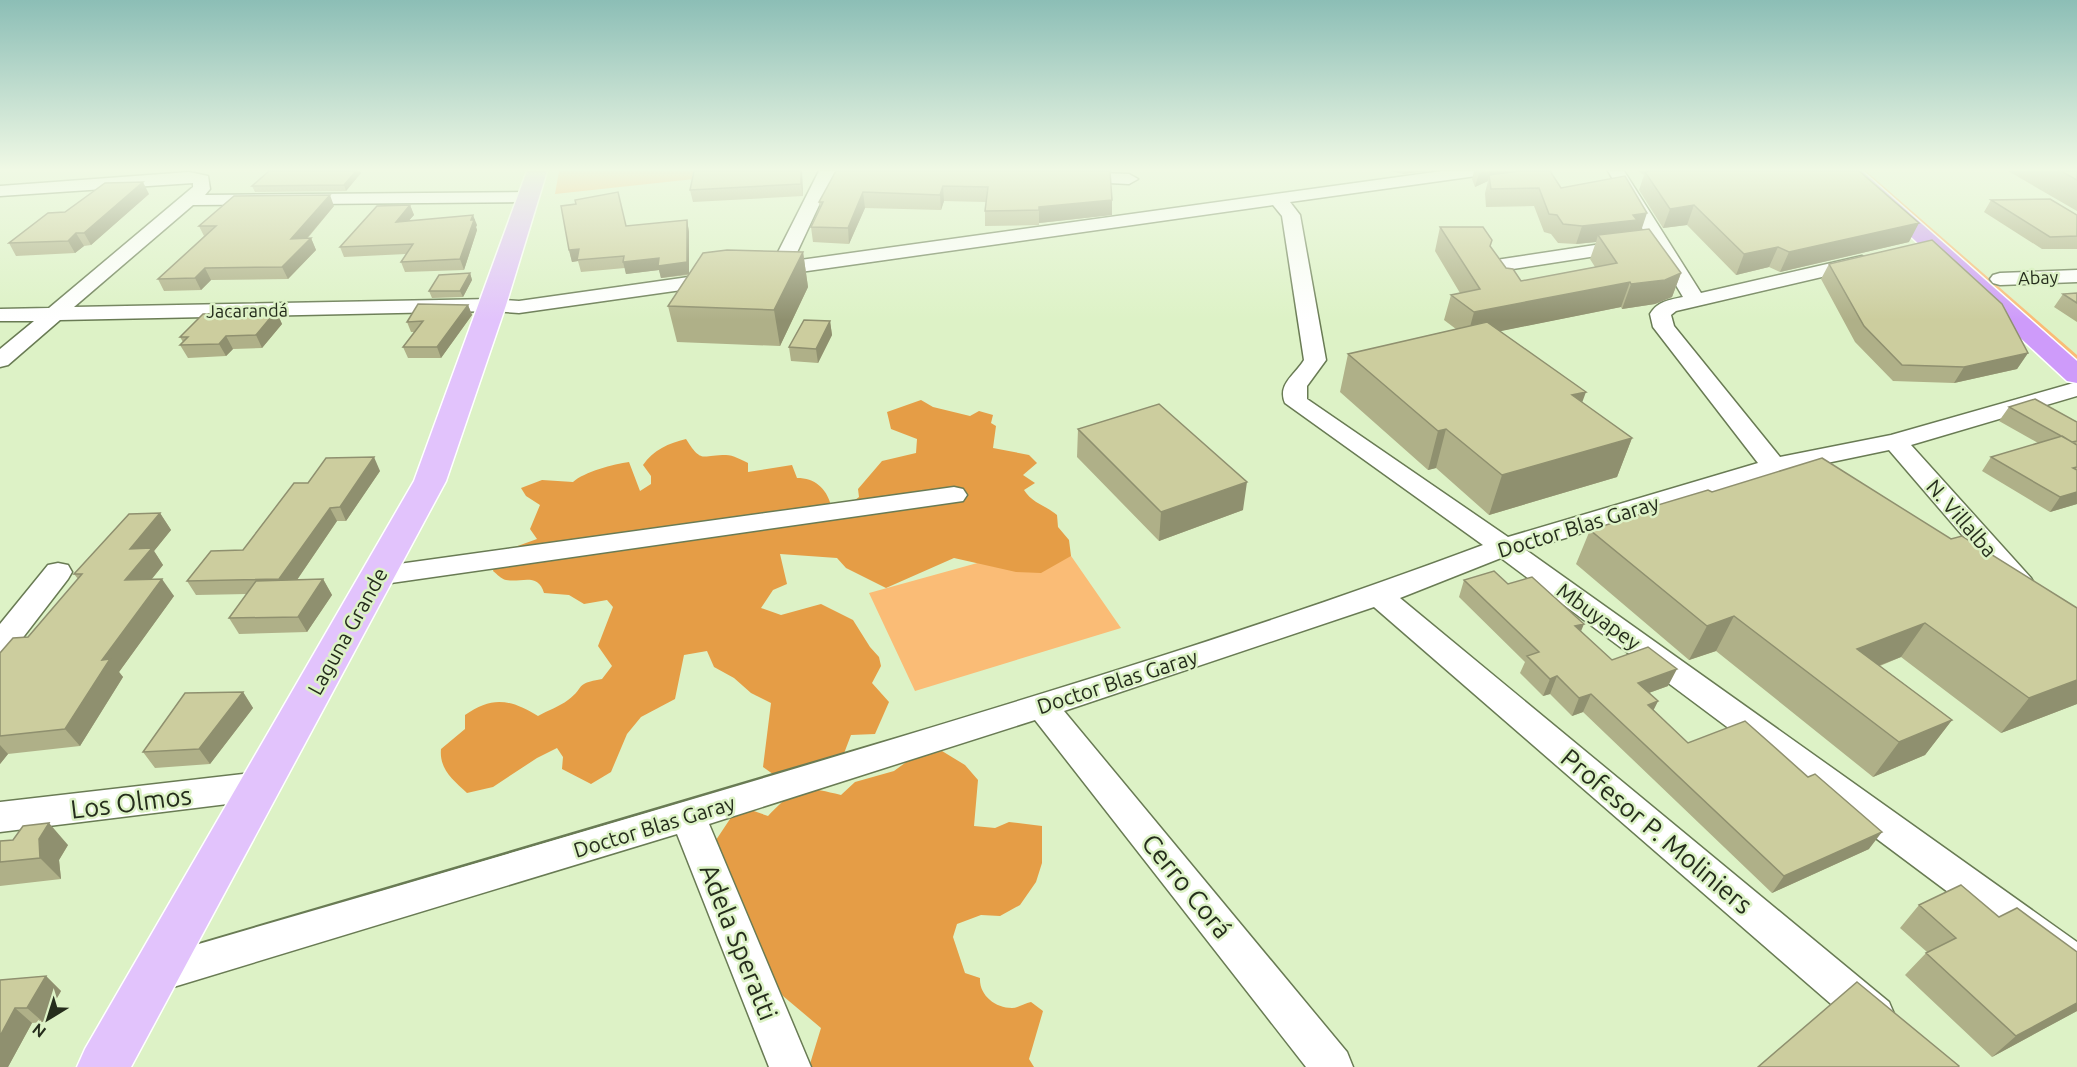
<svg xmlns="http://www.w3.org/2000/svg" width="2077" height="1067" font-family="Ubuntu,sans-serif">
<style>
.green{fill:#fabc76}
.forest{fill:#e59d46}
.lines{fill:none;stroke-linecap:round;stroke-linejoin:round}
.minor-casing{stroke:#697b54;stroke-width:3}
.major-casing{stroke:#fff;stroke-width:3}
.highway-casing{stroke:#fff;stroke-width:3}
.minor{fill:#fff;fill-rule:evenodd}
.major{fill:#e2c3fc;fill-rule:evenodd}
.highway{fill:#ce9bfa;fill-rule:evenodd}
.wall{fill:#afb088}
.shaded-wall{fill:#8f906f}
.building{fill:#cccd9e;stroke:#8f906f;stroke-width:1.5}
.labels{text-anchor:middle;dominant-baseline:central;stroke-width:5;stroke-linejoin:round;paint-order:stroke}
.far-street-label{font-size:18px;fill:#252d1c;stroke:#ddf2c6}
.street-label{font-size:21px;fill:#252d1c;stroke:#ddf2c6}
.near-street-label{font-size:26px;fill:#252d1c;stroke:#ddf2c6}
</style>
<rect width="100%" height="100%" fill="#ddf2c6"/>
<path class="green" d="M559,171H696L694,179L555,194Z
M1859,171H1866L2077,355V363Z
M1060,540L1121,628L915,691L869,593Z"/>
<path class="forest" d="M921,400L933,407L970,416L979,411L993,415L991,423L996,426L993,448L1029,455L1037,463L1023,475L1035,483L1024,490C1032,503 1045,505 1057,515L1058,527L1069,540L1071,556L1041,573L1016,572L954,558L886,588L846,568L837,558L780,554L787,584L773,590L761,608L781,615L821,604L853,620L870,647L879,657L881,666L872,683L889,702L875,734L851,735L843,756L777,777L763,767L771,703L751,693L734,678L714,667L707,651L684,655L675,699L641,717L627,734L611,772L591,784L562,769L563,757L557,748L537,758L493,787L467,793C453,780 439,769 441,749L465,729V715C492,696 510,699 538,716C548,710 559,707 568,700C586,687 573,684 602,679L612,666L598,646L613,607L607,600L584,604L569,595L544,593C538,572 521,583 506,580C501,579 497,574 493,571L498,553L537,539L530,529L540,505L526,496L521,488L542,480L573,482C584,472 614,464 629,462L640,491L651,484V476L643,465C653,450 669,443 686,439C702,464 701,455 726,455C733,455 742,460 748,463V472L792,465L797,478C815,478 826,488 831,505L840,511L859,497L858,489L882,461L916,453L917,439L891,429L887,412Z
M942,751L965,765L978,780L974,826L995,828L1009,822L1042,826V863L1036,882L1020,905L1000,916L981,915L957,924L953,937L965,973L980,978C979,995 995,1008 1012,1008C1018,1008 1025,1003 1031,1002L1043,1011L1029,1059L1034,1067H809L821,1028L783,996L768,974L716,840L732,816L748,809L768,816C800,784 798,785 841,795L855,782L894,771L909,760Z"/>
<g class="lines">
<g class="minor-casing">
<path id="minor" d="M819,171H835L793,261L1442,171H1484L1476,176L1290,202L1300,215L1326,360L1307,386V399L1508,537L1758,463L1653,327L1650,314C1658,301 1669,300 1683,297L1608,171H1624L1701,293L1862,256L1872,262L1869,266L1676,311L1671,315L1674,326L1780,457L1891,435L2077,382V396L1911,445L2031,578L2035,585L2031,592L2021,595L2011,592L1889,450L1779,473L1526,550L2077,942V983L2063,978L1501,558L1400,598L1889,1002L1895,1016L1889,1030L1875,1036L1861,1030L1374,607L1064,711L1347,1052L1353,1067H1306L1035,720L709,824L811,1067H769L677,834L157,992L143,987L137,974L143,961L157,956C405,884 653,812 900,737C1095,678 1291,617 1483,545L1285,403C1277,384 1295,375 1304,360L1282,216L1273,205L779,275L763,274L760,270L763,266L772,264Z
M189,172L208,176L210,189L205,195L528,192L537,197L528,202L193,205L74,307L493,299L519,301L717,273L724,275L727,279L724,283L717,285L519,313L493,311L60,320L8,365L0,367V349L34,321H0V309L49,308L193,187V183L0,196V186Z
M1074,172L1129,174L1138,179L1129,184L1068,181L1065,177L1068,173Z
M1628,240L1637,246L1635,250L1506,270L1518,287L1515,291H1501L1485,269L1489,262L1496,260Z
M2077,270V282L2000,285L1993,283L1990,279L1993,275L2000,273Z
M954,487L963,489L967,495L963,501L377,585L367,583L363,576L367,569L377,567Z
M58,563L68,565L72,572L68,579L11,653L0,656V624L48,565Z
M261,772L273,776L278,786L273,796L261,800L0,832V802Z"/>
</g>
<g class="major-casing">
<path id="major" d="M527,171H547L506,305L446,481L131,1067H77L85,1049L414,481Z"/>
</g>
<g class="highway-casing">
<path id="highway" d="M1840,171H1862L2077,361V383L2067,381Z"/>
</g>
<use href="#minor" class="minor"/>
<use href="#major" class="major"/>
<use href="#highway" class="highway"/>
</g>
<path class="wall" d="M694,171H802L803,196L693,202L690,190Z
M836,171L1112,200V215L1039,223V225L985,226V211L986,202L944,201L941,210L865,208L849,244L813,242L811,227L820,208L819,202Z
M1390,171H1427L1403,174Z
M1474,171H1510L1506,173L1561,188L1641,230L1681,273L1672,297L1655,304L1622,309L1621,307L1500,331L1582,403L1632,438L1617,477L1489,515L1436,468L1428,470L1340,392L1348,354L1456,329L1444,320L1451,295L1460,293L1435,251L1440,227L1490,247L1506,268L1521,281L1595,267L1590,259L1596,242L1576,244L1558,243L1551,234L1544,232L1534,206L1486,207L1485,193L1488,181L1475,187L1472,179Z
M1638,171H1859L1909,242L1780,272L1769,267L1736,275L1687,225L1663,228L1639,190L1644,175Z
M2008,171H2077V211Z
M361,173L346,191L255,192L252,186Z
M149,194L91,245L84,246L75,253L16,256L9,243L65,212Z
M1991,200L2077,215V249H2042L1984,212Z
M410,205L414,215L409,220L477,225L476,227L477,230L464,270L405,272L401,262L406,254L344,257L340,247Z
M334,206L307,239L311,238L316,250L288,279L211,280L201,290L164,291L158,279L204,236L199,226Z
M687,220L689,232V273L803,252L808,287L780,346L677,342L668,306L689,275L661,278L659,270L626,274L625,268L581,272L578,261L572,262L569,250L626,226Z
M1829,264L2028,353L2017,369L1954,383L1893,381L1855,342L1821,279Z
M470,273L472,280L463,297L432,298L429,291Z
M2077,293V322L2054,307L2063,294Z
M468,305L472,315L441,358H408L403,347L414,332H411L407,322Z
M276,311L282,324L262,348L233,349L226,356L188,358L180,345L183,342L180,337Z
M830,321L832,335L818,363L791,361L789,347Z
M2009,407L2077,422V504L2050,512L1982,471L1991,457L2038,443L1999,421Z
M1078,429L1243,510L1159,541L1077,457Z
M380,471L346,521H337L297,580L323,579L332,595L307,632L239,634L229,618L247,594L196,595L187,581L243,550L308,483Z
M1712,492L1951,539L2077,608V704L2001,733L1901,657L1880,666L1952,720L1925,755L1873,777L1716,651L1689,660L1576,564L1590,530L1649,512L1651,507Z
M160,513L171,530L154,551L163,565L152,579L174,596L119,672L123,677L80,746L8,754L0,764V653L28,637L78,579L74,574Z
M1464,580L1508,584L1581,631L1612,660L1668,686L1649,693L1658,701L1653,711L1688,743L1869,849L1772,893L1583,712L1572,716L1550,694L1543,696L1520,673L1525,662L1459,597Z
M243,692L253,708L210,764L155,768L143,752Z
M0,841L68,845L59,860L61,879L0,886Z
M1919,905L2077,1011L1992,1057L1905,975L1927,952L1900,928Z
M46,976L61,991L43,1022L32,1023L8,1067L0,980Z"/>
<path class="shaded-wall" d="M356,171H360L361,173L346,191L344,185Z
M801,171H802L803,196L801,184Z
M1404,171H1427L1403,174Z
M1484,171H1510L1490,180L1489,175L1488,181L1475,187L1479,173Z
M143,182L149,194L91,245L84,233Z
M943,186L944,201L941,210L940,195Z
M863,192L865,208L849,244L848,228Z
M330,195L334,206L296,251L291,239Z
M1112,200V215L1039,223V207Z
M410,205L414,215L399,232L396,222Z
M1694,205L1687,225L1663,228L1670,209Z
M1647,213L1641,231L1598,235L1596,242L1576,244L1582,226L1633,215Z
M473,215L477,225L476,227L477,230L464,270L460,259Z
M687,220L689,232V274L661,278L659,270L626,274L623,262L659,258Z
M1919,223L1909,242L1780,272L1789,252Z
M76,233L84,246L75,253L68,241Z
M311,238L316,250L288,279L282,267Z
M1778,247L1769,267L1736,275L1744,254Z
M579,249L578,261L572,262L569,250Z
M803,252L808,287L780,346L774,310Z
M205,268L211,280L201,290L195,278Z
M470,273L472,280L463,297L460,291Z
M1681,273L1672,297L1655,304L1622,309L1631,284Z
M1630,282L1621,307L1467,338L1474,312Z
M468,305L472,315L441,358L437,347Z
M276,311L282,324L262,348L256,335Z
M830,321L832,335L818,363L816,349Z
M226,336L233,349L226,356L219,344Z
M2028,353L2017,369L1954,383L1964,367Z
M1586,392L1572,430V395Z
M1446,429L1436,468L1428,470L1438,431Z
M1632,438L1617,477L1489,515L1502,475Z
M374,457L380,471L346,521L340,507Z
M1247,482L1243,510L1159,541L1161,512Z
M2077,492V504L2050,512L2060,497Z
M330,508L337,521L288,593L279,579Z
M160,513L171,530L154,551L163,565L137,597L125,580L130,549Z
M162,579L174,596L119,672L123,677L80,746L65,729L102,660Z
M323,579L332,595L307,632L298,617Z
M1734,616L1716,651L1689,660L1707,626Z
M1925,623L1901,657L1834,683L1857,649Z
M1584,624L1577,641L1575,626Z
M1677,669L1668,686L1629,700L1638,683Z
M1557,676L1550,694L1543,696L1550,679Z
M2077,680V704L2001,733L2029,698Z
M243,692L253,708L210,764L199,749Z
M1591,694L1583,712L1572,716L1579,698Z
M1658,701L1649,719L1648,705Z
M1952,720L1925,755L1873,777L1899,742Z
M0,745L8,754L0,764Z
M49,823L68,845L59,860L61,879L40,858L39,839Z
M1882,832L1869,849L1772,893L1784,876Z
M46,976L61,991L43,1022L27,1008Z
M2077,1003V1011L1992,1057L2016,1036Z
M15,1008L32,1023L8,1067H0V1036Z"/>
<path class="building" d="M269,171H356L344,185L252,186Z
M694,171H801V184L690,190Z
M836,171H1110L1112,200L1039,207V210L985,211L988,187L943,186L940,195L863,192L848,228L811,227L823,202H819Z
M1520,171H1550L1561,188L1625,176L1647,213L1633,215L1637,220L1582,226L1563,224L1557,215L1549,214L1539,188L1491,189L1489,175Z
M1650,171H1859L1919,223L1789,252L1778,247L1744,254L1694,205L1670,209L1645,172Z
M2061,171H2077V180Z
M143,182L84,233H76L68,241L9,243L48,213L65,212L105,183Z
M618,192L626,226L687,220V262L658,266L659,258L623,262L624,256L577,260L579,249L569,250L561,206L576,204L575,200Z
M330,195L291,239L311,238L282,267L205,268L195,278L158,279L216,226H199L234,196Z
M2050,199L2077,215V236L2050,237L1991,200Z
M410,205L396,222L473,215L471,220H474L460,259L401,262L413,244L340,247L377,206Z
M1440,227H1483L1492,240L1490,246L1506,268L1513,269L1521,281L1617,263L1598,235L1649,229L1681,273L1665,280L1631,284L1630,282L1474,312L1451,295L1480,289Z
M1932,240L2002,304L2028,353L1964,367L1902,365L1864,326L1829,264Z
M727,250L803,252L774,310L668,306L703,253Z
M470,273L460,291H429L439,275Z
M2077,293V303L2063,294Z
M418,304L468,305L437,347H403L423,321L407,322Z
M276,311L256,335L226,336L219,344L180,345L188,337H180L203,314Z
M804,320L830,321L816,349L789,347Z
M1487,322L1586,392L1572,395L1632,438L1502,475L1446,429L1438,431L1348,354Z
M2035,399L2077,422V441L2072,442L2009,407Z
M1159,404L1247,482L1161,512L1078,429Z
M2062,436L2077,445V467L2073,468L2077,470V492L2060,497L1991,457Z
M374,457L340,507L330,508L279,579L187,581L211,551L243,550L294,483H308L326,458Z
M1822,458L1951,539L1962,536L2077,608V680L2029,698L1925,623L1857,649L1952,720L1899,742L1734,616L1707,626L1590,530L1654,510L1651,507L1708,490L1712,492Z
M160,513L130,549L152,548L125,580L162,579L102,660L110,659L65,729L0,736V653L13,638L28,637L82,574H74L129,514Z
M1494,571L1508,584L1532,577L1584,624L1575,626L1612,660L1648,647L1677,669L1638,683L1658,701L1648,705L1688,743L1745,721L1808,777L1815,774L1882,832L1784,876L1591,694L1579,698L1557,676L1550,679L1527,656L1539,652L1464,580Z
M323,579L298,617L229,618L256,581Z
M243,692L199,749L143,752L185,693Z
M49,823L39,839L40,858L0,862V841L13,840L23,826Z
M1961,885L1999,917L2017,908L2077,952V1003L2016,1036L1926,953L1956,938L1919,905Z
M46,976L27,1008H15L0,1036V980Z
M1857,982L1959,1066L1958,1067H1758Z"/>
<linearGradient id="sky" x2="0" y2="1"><stop stop-color="#8cbeb6"/><stop offset="0.53" stop-color="#f0f9e5"/><stop offset="1" stop-color="#f0f9e5" stop-opacity="0"/></linearGradient>
<rect width="2077" height="320" fill="url(#sky)"/>
<g class="labels">
<g class="far-street-label">
<text transform="translate(2038 277) rotate(-2)">Abay</text>
<text transform="translate(247 310) rotate(-1)">Jacarandá</text>
</g>
<g class="street-label">
<text transform="translate(1962 518) rotate(49)">N. Villalba</text>
<text transform="translate(1578 526) rotate(-17)">Doctor Blas Garay</text>
<text transform="translate(1599 616) rotate(36)">Mbuyapey</text>
<text transform="translate(347 631) rotate(-61)">Laguna Grande</text>
<text transform="translate(1117 681) rotate(-18)">Doctor Blas Garay</text>
<text transform="translate(654 826) rotate(-17)">Doctor Blas Garay</text>
</g>
<g class="near-street-label">
<text transform="translate(131 802) rotate(-7)">Los Olmos</text>
<text transform="translate(1657 831) rotate(40)">Profesor P. Moliniers</text>
<text transform="translate(1187 886) rotate(51)">Cerro Corá</text>
<text transform="translate(739 942) rotate(68)">Adela Speratti</text>
</g>
</g>
<g transform="translate(48 1019) rotate(218)" stroke="#ddf2c6" stroke-width="4.5" paint-order="stroke">
<path d="M0-4.5L10 22L0 15L-10 22Z" fill="#252d1c"/>
<text y="-9" font-size="16" font-weight="bold" text-anchor="middle" fill="#252d1c">N</text>
</g>
</svg>
